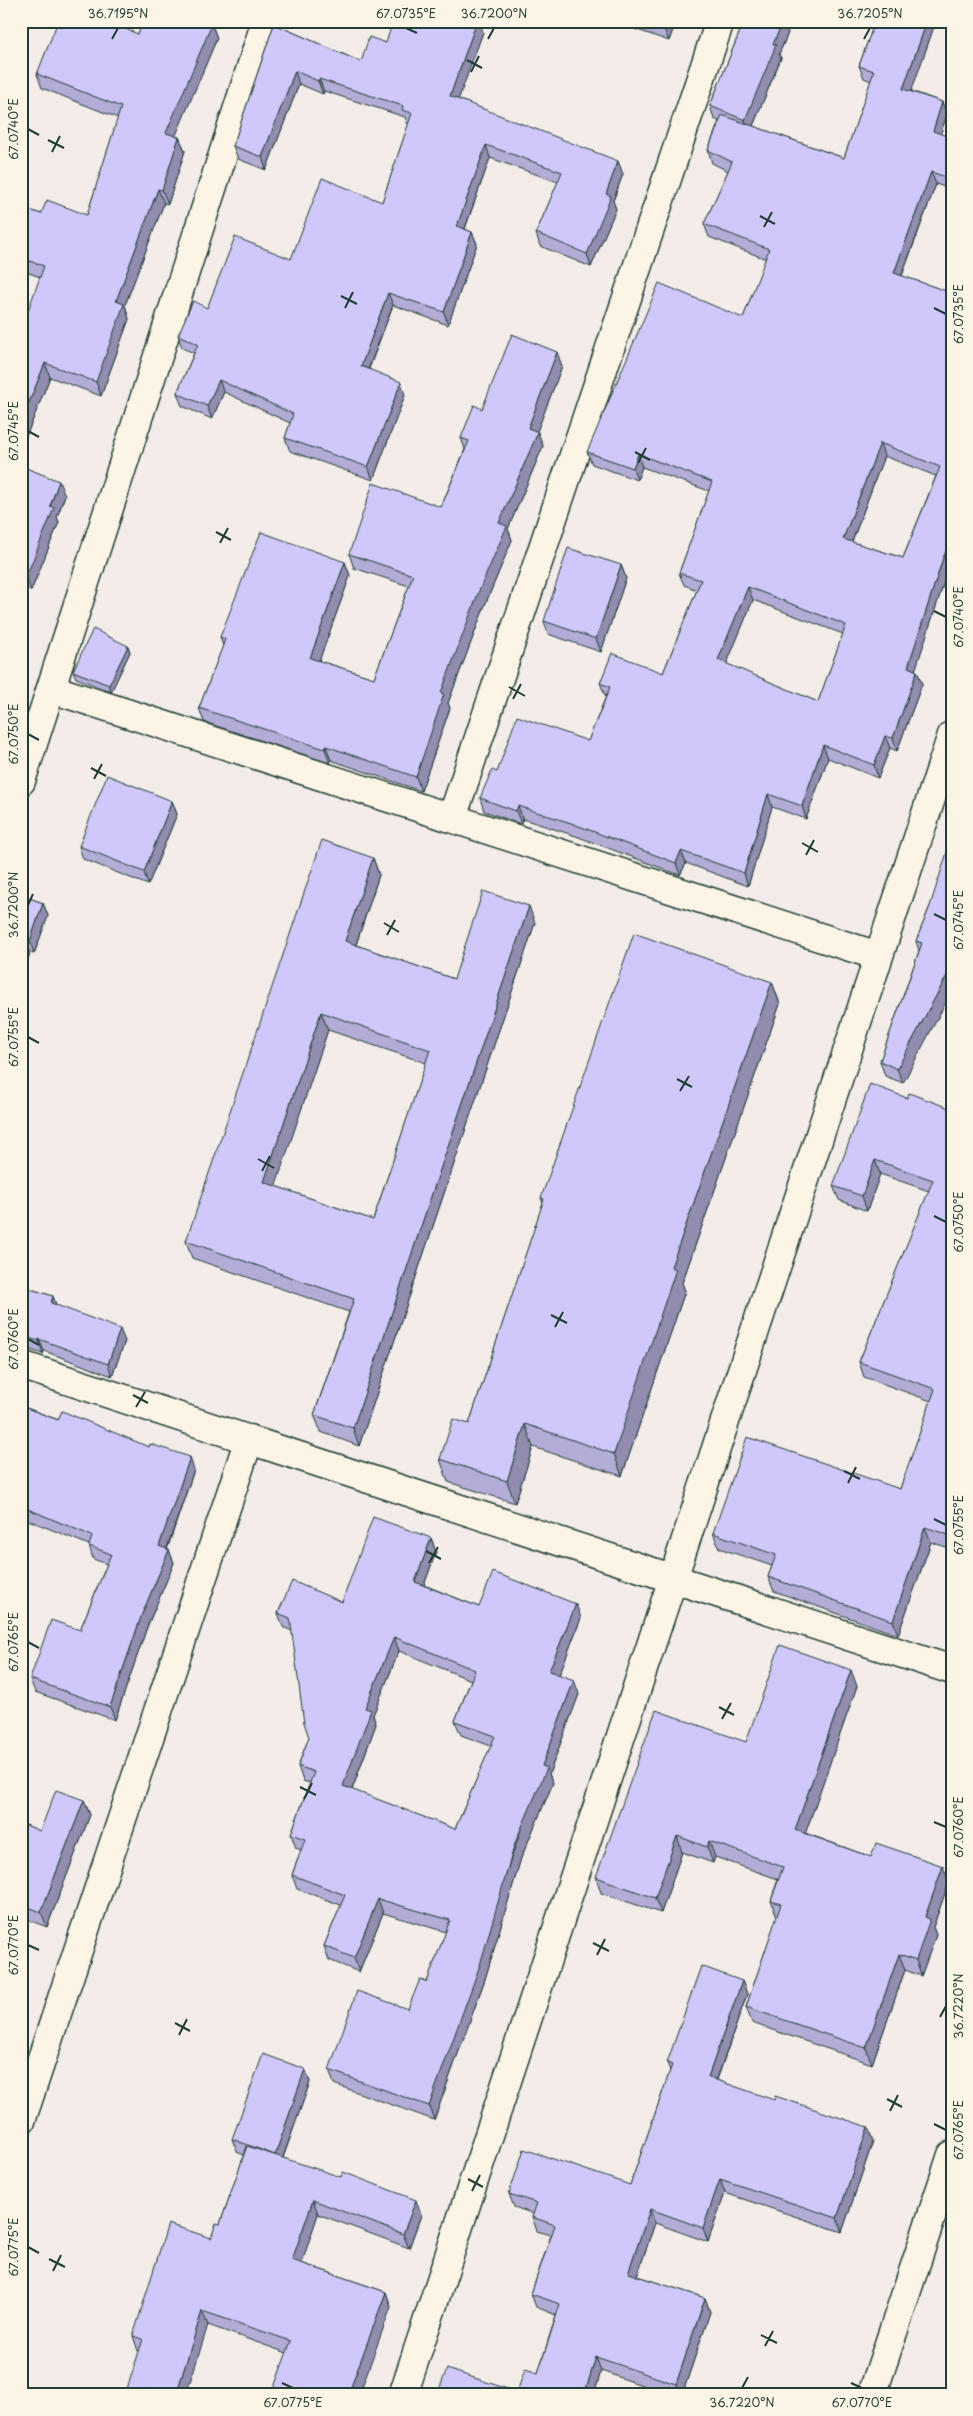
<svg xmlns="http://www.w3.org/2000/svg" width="973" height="2416" font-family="'Playpen Sans',sans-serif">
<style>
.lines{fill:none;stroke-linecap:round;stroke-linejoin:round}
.street-casing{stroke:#1f3d34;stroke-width:31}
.street{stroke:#fcf5e5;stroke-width:28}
.wall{fill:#b3acd7;stroke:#1f3d34;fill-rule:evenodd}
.shaded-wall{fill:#928caf;stroke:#1f3d34}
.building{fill:#d0c8fa;stroke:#1f3d34;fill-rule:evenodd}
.ticks{fill:none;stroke:#1f3d34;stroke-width:2}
.neatline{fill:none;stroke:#1f3d34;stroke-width:2}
.ticks-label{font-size:12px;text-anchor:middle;fill:#1f3d34}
</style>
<rect width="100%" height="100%" fill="#f3ece9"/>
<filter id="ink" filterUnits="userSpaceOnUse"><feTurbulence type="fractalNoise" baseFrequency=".02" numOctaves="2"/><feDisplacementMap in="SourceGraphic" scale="10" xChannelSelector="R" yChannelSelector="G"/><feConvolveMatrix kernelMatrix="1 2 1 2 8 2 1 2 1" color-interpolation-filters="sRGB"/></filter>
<g filter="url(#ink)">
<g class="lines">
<g class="street-casing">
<path id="street" d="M52,689L878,956
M21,781L266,21
M452,818L720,21
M21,1365L952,1670
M21,2121L249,1439
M403,2395L952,735
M872,2395L952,2155"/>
</g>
<use href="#street" class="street"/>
</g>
<path class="wall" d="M144,21H213L212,25L217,38L175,136L179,137L185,151L168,204L164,203L125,305L129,319L101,396L50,377L21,449L40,277L21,270V207L41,214L87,215L118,118L42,88L37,74L138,34Z
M624,21H676L669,41L626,26Z
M744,21H784L788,33L779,54L781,58L753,126L844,158L871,81L864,78L859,66L875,21H936L911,91L942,102L947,115L940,134L952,138V190L936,184L902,276L952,293L948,570L915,670L917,671L922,684L897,751L890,748L878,778L828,758L806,819L772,807L748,886L686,863L680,875L576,836L523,819L521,824L484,811L480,798L497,772L588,741L606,696L605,695L600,683L663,673L697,590L684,585L679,573L709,491L642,467L637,480L592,464L587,452L743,318L766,259L709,237L704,224L728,171L712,163L708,150L719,121L714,119L710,106ZM884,456L936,476L903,558L852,542ZM753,600L843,634L818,702L726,664Z
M274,24L361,62L386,43L483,32L458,99L623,174L613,201L616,209L591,267L540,246L536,233L558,182L490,158L465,229L472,232L477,244L448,325L393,305L369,369L405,395L373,480L290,451L285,438L290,423L224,392L212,419L182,406L177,393L194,353L182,348L178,335L207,308L291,259L382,202L409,123H407L405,117L324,91L323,94L299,84L266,170L238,159L233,146Z
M562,366L537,431L543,446L508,529L512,540L485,605L448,703L450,708L421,791L331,760L330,763L204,722L199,708L223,646L220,637L345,562L350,576L319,661L374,678L409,586L354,568L349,554L441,507L465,449L461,438L482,409Z
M21,466L65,495L57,517L59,522L31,591L21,587Z
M621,565L626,578L601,652L548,634L544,621Z
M128,646L130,652L111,692L76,678L73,671Z
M172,801L177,814L148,885L83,859L79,846Z
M373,858L379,875L356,945L454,979L535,923L359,1446L321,1432L314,1415L349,1312L192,1258L186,1241ZM328,1030L426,1063L373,1220L275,1186Z
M21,895L43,903L48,916L34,954L30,953L21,979Z
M930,906L903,1083L885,1076L880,1061L919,951L916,941Z
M772,982L780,1004L682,1283L685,1291L622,1476L533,1447L515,1503L448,1482L440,1459L469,1424L543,1203L541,1198Z
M907,1098L952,1109V1549L931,1542L898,1635L774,1591L768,1577L772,1566L719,1548L713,1533L900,1489L931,1401L864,1377L859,1362L929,1191L880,1174L867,1211L839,1200L833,1186Z
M21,1286L53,1296L56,1305L125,1341L112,1376L44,1351L43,1354L21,1347Z
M21,1406L194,1470L167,1550H169L174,1563L147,1627L115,1720L35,1692L30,1679L80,1630L107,1564L93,1559L89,1545L21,1517Z
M431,1538L436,1552L424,1585L479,1607L581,1618L559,1675L579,1694L549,1774L553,1783L521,1858L485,1979L434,2120L334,2084L329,2070L408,2009L427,1982L446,1932L383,1913L359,1972L329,1960L324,1946L341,1905L297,1889L292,1875L301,1850L296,1848L291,1834L310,1783L303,1781L298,1766L309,1737L292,1631L283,1627L278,1613L342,1602ZM399,1651L471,1680L455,1721L461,1735L491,1746L455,1829L352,1790L376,1724L373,1715Z
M857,1686L805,1833L871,1857L949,1882L933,1927L936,1935L921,1976L905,1970L872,2064L752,2023L746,2007L777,1917L771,1901L778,1879L715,1857L713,1863L682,1852L661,1913L601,1893L596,1877L746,1742Z
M84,1800L90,1815L47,1927L21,1917V1823L40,1831Z
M742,1981L747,1994L717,2080L873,2141L842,2232L725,2193L708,2242L655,2223L637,2276L705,2298L710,2312L682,2395H671L601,2371L594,2395H437L517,2392L538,2373L556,2315L536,2307L531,2294L551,2235L537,2231L532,2217L534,2214L514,2207L509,2194L630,2185L670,2071L667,2063Z
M305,2069L310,2082L283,2158L421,2215L409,2248L318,2214L301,2263L386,2292L391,2307L287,2353L208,2325L138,2351L133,2336L211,2238L220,2224L244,2155L237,2152L232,2139Z"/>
<path class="shaded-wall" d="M203,21H213L212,25L217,38L171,147L166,133Z
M477,21H479L483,32L455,109L450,96Z
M667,21H676L669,41L664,29Z
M783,21H784L788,33L779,54L781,58L750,133L745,120L773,44Z
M927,21H936L908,101L903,89Z
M295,71L299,84L266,170L262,157Z
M319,79L324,91L323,94L318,81Z
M942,102L947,115L937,144L933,131Z
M179,137L185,151L168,204L162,190Z
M486,145L490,158L461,239L457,226Z
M618,161L623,174L613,201L616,209L591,267L587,254L606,194Z
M931,172L936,184L898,285L894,273Z
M158,189L164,203L125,305L129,319L101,396L96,382L116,301Z
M472,232L477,244L448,325L444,312Z
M388,293L393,305L365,378L361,366Z
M557,352L562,366L533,442L528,428Z
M45,363L50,377L21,449V422Z
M219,380L224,392L212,419L207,406Z
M401,382L405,395L373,480L368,467Z
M538,432L543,446L508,529L512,540L485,605L448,703L450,708L421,791L416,777L441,693L499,523Z
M880,443L884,456L848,552L843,539Z
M638,454L642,467L637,480L633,468Z
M59,481L65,495L57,517L59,522L31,591L26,577Z
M952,537V561L948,570L912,680L908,667L943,558Z
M345,562L350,576L315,672L310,658Z
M621,565L626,578L601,652L596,639Z
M748,587L753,600L723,673L718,660Z
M128,646L130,652L111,692L109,685Z
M917,671L922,684L897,751L893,738Z
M885,736L890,748L878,778L874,765Z
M823,745L828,758L806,819L802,806Z
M326,746L331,760L330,763L325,749Z
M768,794L772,807L748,886L744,873Z
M172,801L177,814L148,885L144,872Z
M518,806L523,819L521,824L516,811Z
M681,851L686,863L680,875L676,863Z
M373,858L379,875L351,959L345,941Z
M43,903L48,916L34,954L30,941Z
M529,906L535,923L359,1446L353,1428Z
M25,940L30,953L21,979V951Z
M952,966V991L903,1083L897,1069Z
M772,982L780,1004L682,1283L685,1291L622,1476L614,1454L671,1267Z
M321,1012L328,1030L271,1200L264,1182Z
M21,1120L25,1130L21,1139Z
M875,1160L880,1174L867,1211L862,1196Z
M53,1296L57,1308L51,1303Z
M120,1329L125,1341L112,1376L108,1364Z
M39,1339L44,1351L43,1354L39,1341Z
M525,1424L533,1447L515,1503L507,1481Z
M190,1457L194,1470L163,1559L159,1546Z
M925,1527L931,1542L898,1635L893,1621Z
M431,1538L436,1552L420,1596L415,1582Z
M169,1550L174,1563L147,1627L115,1720L110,1707L142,1614Z
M576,1604L581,1618L555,1686L549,1671Z
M394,1637L399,1651L373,1715L376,1724L348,1800L343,1786L365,1708Z
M851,1670L857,1686L801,1846L795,1830Z
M574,1680L579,1694L549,1774L553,1783L521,1858L485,1979L434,2120L429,2106L542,1766Z
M84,1800L90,1815L47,1927L41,1912Z
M677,1836L682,1852L661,1913L655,1898Z
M709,1841L715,1857L713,1863L707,1847Z
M943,1866L949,1882L933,1927L936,1935L921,1976L916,1960L925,1917Z
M378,1899L383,1913L359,1972L354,1958Z
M899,1954L905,1970L872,2064L866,2048Z
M21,1975L26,1987L21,1999Z
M742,1981L747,1994L713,2090L708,2077Z
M305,2069L310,2082L279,2168L275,2155Z
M868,2127L873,2141L842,2232L837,2218Z
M720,2179L725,2193L708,2242L703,2228Z
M313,2200L318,2214L298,2275L292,2260Z
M416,2200L421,2215L409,2248L403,2234Z
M650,2209L655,2223L633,2287L628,2273Z
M386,2292L391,2307L359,2395H348Z
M705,2298L710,2312L682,2395H680L676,2384Z
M202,2311L208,2325L186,2395H176Z
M596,2357L601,2371L594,2395H584Z"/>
<path class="building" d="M58,21H106L138,34L144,21H205L212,24L166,133L179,137L162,190L158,189L116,301L124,304L96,382L45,363L21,422V330L44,266L21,258V207L41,214L47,200L87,215L121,107L37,74Z
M393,21H477L450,96L618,161L606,194L611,196L587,254L536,233L562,172L486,145L457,226L472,232L444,312L388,293L361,366L401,382L368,467L285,438L293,414L219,380L207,406L177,393L198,344L178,335L193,301L207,308L235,237L291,259L322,178L382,202L412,113L402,110L403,106L319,79L318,81L295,71L262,157L233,146L274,24L361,62L369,37L386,43Z
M643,21H667L664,29Z
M744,21H783L773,44L776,45L745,120L710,106Z
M875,21H927L903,89L942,102L933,131L952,138V179L931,172L894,273L952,293V537L943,558L908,667L917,671L893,738L885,736L874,765L823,745L802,806L768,794L744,873L681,851L676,863L571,823L518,806L516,811L480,798L492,770L497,772L517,716L588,741L610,687L600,683L612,653L663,673L701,580L679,573L712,482L638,454L633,468L587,452L659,283L743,318L769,249L704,224L732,162L708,150L722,115L844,158L874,71L859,66ZM880,443L940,467L903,558L843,539ZM748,587L846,625L818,702L718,660Z
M512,334L557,352L528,428L538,432L499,523L507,526L479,591L441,693L444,694L416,777L326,746L325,749L199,708L222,648L225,639L220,637L261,532L345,562L310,658L374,678L413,575L349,554L373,483L441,507L469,441L461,438L474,405L482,409Z
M21,466L59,481L50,506L54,508L26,577L21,575Z
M568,548L621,565L596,639L544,621Z
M93,629L128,646L109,685L73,671Z
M107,775L172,801L144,872L79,846Z
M322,840L373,858L345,941L454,979L483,891L529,906L353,1428L314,1415L354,1299L186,1241ZM321,1012L430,1050L373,1220L264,1182Z
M950,843L952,844V966L897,1069L880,1061L922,943L916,941L930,906Z
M21,895L43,903L30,941L25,940L21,951Z
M634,933L772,982L671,1267L676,1269L614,1454L525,1424L507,1481L440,1459L453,1419L469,1424L544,1199L541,1198Z
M870,1084L907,1098L909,1093L952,1109V1536L925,1527L893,1621L768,1577L776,1555L713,1533L747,1437L900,1489L935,1389L859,1362L933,1180L875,1160L862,1196L833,1186Z
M21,1286L53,1296L51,1303L120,1329L108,1364L39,1339V1341L21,1336Z
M21,1406L58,1420L62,1411L149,1447L150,1444L190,1457L159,1546L169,1550L142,1614L110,1707L30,1679L51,1620L80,1630L111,1554L89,1546L92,1536L21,1506Z
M373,1517L431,1538L415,1582L479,1607L493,1572L576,1604L549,1671L574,1680L542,1766L547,1768L515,1843L480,1965L429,2106L329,2070L357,1991L408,2009L420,1979L427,1982L450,1920L378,1899L354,1958L324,1946L345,1895L292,1875L305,1839L291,1834L314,1772L298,1766L309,1737L304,1723L290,1618L278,1613L292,1581L342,1602ZM394,1637L475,1670L455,1721L495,1736L455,1829L343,1786L371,1710L365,1708Z
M780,1645L851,1670L795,1830L871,1857L876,1843L943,1866L925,1917L930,1919L916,1960L899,1954L866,2048L746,2007L781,1904L771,1901L783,1867L709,1841L707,1847L677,1836L655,1898L596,1877L656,1710L746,1742Z
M56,1790L84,1800L41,1912L21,1904V1823L40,1831Z
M701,1966L742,1981L708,2077L774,2100L775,2096L868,2127L837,2218L720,2179L703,2228L650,2209L628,2273L705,2298L676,2384L596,2357L584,2395H437L447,2369L517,2392L525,2369L538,2373L560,2304L531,2294L555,2225L532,2217L537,2203L509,2194L524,2149L630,2185L672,2065L667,2063Z
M263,2054L305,2069L275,2155L232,2139Z
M247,2146L341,2177L343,2172L416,2200L403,2234L313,2200L292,2260L386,2292L348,2395H271L291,2341L202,2311L176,2395H125L143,2339L133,2336L168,2224L211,2238L216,2223L220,2224Z"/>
</g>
<path class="ticks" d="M406,28L417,33M112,39L118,28M488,39L494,28M864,39L870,28M467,60L482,68M471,72L479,56M28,129L39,135M48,140L64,148M52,152L60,136M760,216L775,224M764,227L772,212M341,296L357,304M345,308L353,292M934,308L946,314M28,431L39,437M635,452L650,460M638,463L646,448M216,532L231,540M220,543L228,528M934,611L946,617M509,687L525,696M513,699L521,684M28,734L39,740M91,768L106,776M94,779L102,764M802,843L818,852M806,855L814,840M28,905L33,894M934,914L946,920M384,923L399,932M387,935L395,920M28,1037L39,1043M677,1079L692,1087M680,1091L689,1076M258,1159L274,1168M262,1171L270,1156M934,1216L946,1222M551,1315L567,1323M555,1327L563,1312M28,1339L39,1345M133,1395L148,1403M136,1407L145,1392M844,1471L860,1479M848,1483L856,1467M934,1519L946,1525M426,1551L441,1559M429,1563L438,1547M28,1642L39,1648M719,1707L734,1715M722,1719L731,1703M300,1787L316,1795M304,1799L312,1783M934,1822L946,1827M593,1943L609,1951M28,1945L39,1950M597,1955L605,1939M940,2017L946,2006M175,2023L190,2031M179,2035L187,2019M887,2099L902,2107M890,2111L898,2095M934,2124L946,2130M468,2179L483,2187M472,2191L480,2175M28,2247L39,2253M49,2259L65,2267M53,2271L61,2255M761,2335L777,2343M765,2346L773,2331M282,2383L293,2388M851,2383L862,2388M742,2388L748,2377"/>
<rect width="973" height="2416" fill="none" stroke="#fcf5e5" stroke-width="55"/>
<rect x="28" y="28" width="918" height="2360" class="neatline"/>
<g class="ticks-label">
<text x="118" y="18">36.7195°N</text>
<text x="406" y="18">67.0735°E</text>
<text x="494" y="18">36.7200°N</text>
<text x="870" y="18">36.7205°N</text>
<text transform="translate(14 129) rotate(-90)" y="4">67.0740°E</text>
<text transform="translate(959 314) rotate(-90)" y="4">67.0735°E</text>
<text transform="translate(14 431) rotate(-90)" y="4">67.0745°E</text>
<text transform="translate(959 617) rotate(-90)" y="4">67.0740°E</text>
<text transform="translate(14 734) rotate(-90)" y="4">67.0750°E</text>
<text transform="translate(14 905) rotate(-90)" y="4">36.7200°N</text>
<text transform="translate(959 920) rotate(-90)" y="4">67.0745°E</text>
<text transform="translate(14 1037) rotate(-90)" y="4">67.0755°E</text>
<text transform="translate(959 1222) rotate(-90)" y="4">67.0750°E</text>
<text transform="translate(14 1339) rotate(-90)" y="4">67.0760°E</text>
<text transform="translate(959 1525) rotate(-90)" y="4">67.0755°E</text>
<text transform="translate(14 1642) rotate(-90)" y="4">67.0765°E</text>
<text transform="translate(959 1827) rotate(-90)" y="4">67.0760°E</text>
<text transform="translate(14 1945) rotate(-90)" y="4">67.0770°E</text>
<text transform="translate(959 2006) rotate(-90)" y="4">36.7220°N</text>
<text transform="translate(959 2130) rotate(-90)" y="4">67.0765°E</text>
<text transform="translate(14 2247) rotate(-90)" y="4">67.0775°E</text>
<text x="293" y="2407">67.0775°E</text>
<text x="742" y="2407">36.7220°N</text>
<text x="862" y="2407">67.0770°E</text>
</g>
</svg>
